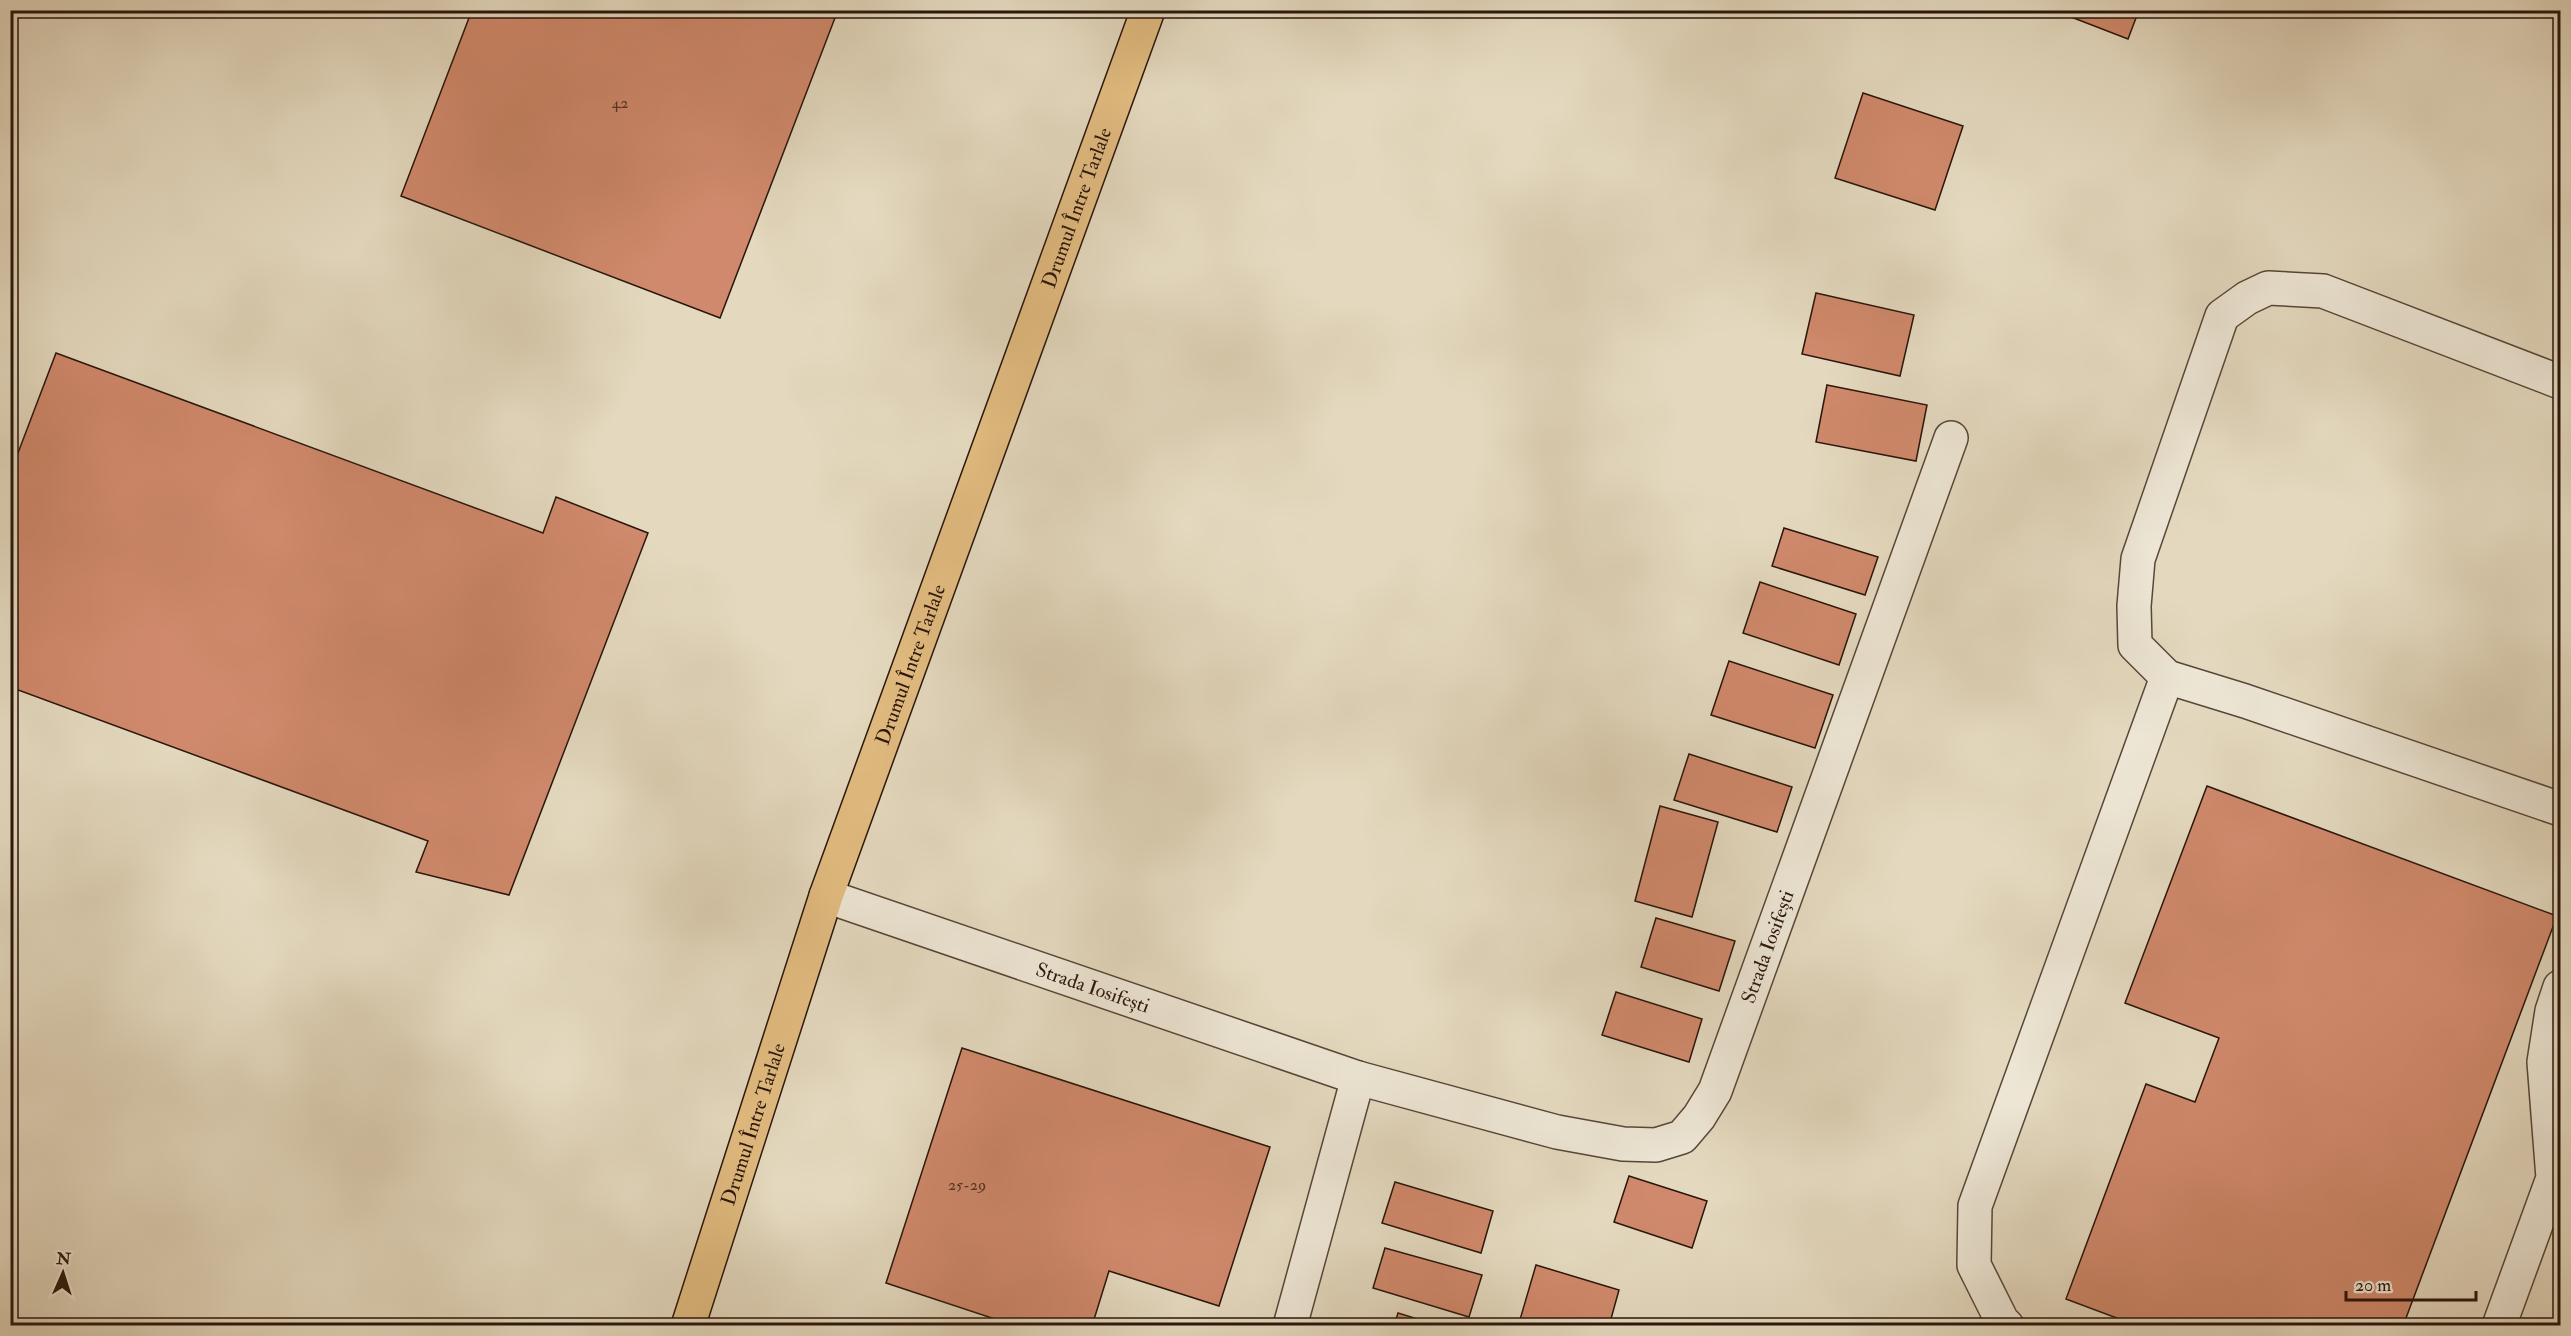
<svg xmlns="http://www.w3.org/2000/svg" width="2571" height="1336" font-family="'IM FELL Double Pica',serif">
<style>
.building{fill:#d0896c;stroke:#29150b;stroke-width:1.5}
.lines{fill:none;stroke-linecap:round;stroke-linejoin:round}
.minor-casing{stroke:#584638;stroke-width:36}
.major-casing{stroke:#29150b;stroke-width:36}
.minor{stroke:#ede6d5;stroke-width:33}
.major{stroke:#e2bc80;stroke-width:33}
.labels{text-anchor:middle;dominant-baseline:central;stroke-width:4.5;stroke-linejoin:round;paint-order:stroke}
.number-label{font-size:16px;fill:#533223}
.street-label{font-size:20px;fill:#29150b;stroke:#ede6d5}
</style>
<rect width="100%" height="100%" fill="#e4d9bf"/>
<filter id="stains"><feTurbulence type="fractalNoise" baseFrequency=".00333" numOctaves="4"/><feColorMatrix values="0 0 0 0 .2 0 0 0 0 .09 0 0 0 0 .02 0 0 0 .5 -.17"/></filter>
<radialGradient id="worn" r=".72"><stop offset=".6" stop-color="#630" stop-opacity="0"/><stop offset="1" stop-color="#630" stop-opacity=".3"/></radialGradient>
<path class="building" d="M472,10H838L720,318L401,196Z
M2053,10H2139L2128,39Z
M1863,93L1963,126L1935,210L1835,178Z
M1816,293L1914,315L1900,376L1802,354Z
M56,353L543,533L556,497L648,533L509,895L416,872L428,841L10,687V474Z
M1827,385L1927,405L1916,461L1816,442Z
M1784,528L1878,557L1865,595L1772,566Z
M1760,582L1856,614L1839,665L1743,633Z
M1729,661L1833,695L1815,748L1711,715Z
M1689,754L1792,787L1777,832L1674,800Z
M2207,786L2557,916L2403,1326H2138L2066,1299L2146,1084L2195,1102L2219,1038L2125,1003Z
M1660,806L1718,822L1692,917L1635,901Z
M1656,918L1735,941L1719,991L1641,967Z
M1616,992L1702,1019L1689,1062L1602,1035Z
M962,1048L1270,1147L1219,1306L1109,1271L1092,1326H1016L886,1283Z
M1629,1176L1707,1201L1692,1248L1614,1222Z
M1395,1182L1493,1211L1481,1253L1382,1223Z
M1385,1248L1482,1275L1469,1317L1373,1288Z
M1536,1265L1619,1290L1609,1326H1527L1519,1323Z
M1398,1313L1440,1326H1394Z"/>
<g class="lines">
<g class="minor-casing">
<g id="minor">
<path d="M2167,677L2135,645L2134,606L2138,559L2222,316L2247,298L2268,288L2323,291L2560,382"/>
<path id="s1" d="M826,896L1358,1078L1557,1132L1623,1144L1656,1145L1682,1137L1699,1117L1715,1091L1951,438"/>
<path d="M1290,1326L1358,1078"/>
<path d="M2007,1326L2002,1321L1974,1265L1975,1206L2167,677L2245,701L2560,809"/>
<path d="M2499,1326L2553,1178L2544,1062L2552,1011L2560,987"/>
</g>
</g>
<g class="major-casing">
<g id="major">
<path id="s2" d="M688,1326L826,896L1148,10"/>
</g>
</g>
<use href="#minor" class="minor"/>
<use href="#major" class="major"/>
</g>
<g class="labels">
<g class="number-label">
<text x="620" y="103">42</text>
<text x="967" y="1185">25-29</text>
</g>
<g class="street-label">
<text stroke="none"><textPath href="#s2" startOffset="1184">Drumul Între Tarlale</textPath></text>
<text stroke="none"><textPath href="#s2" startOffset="698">Drumul Între Tarlale</textPath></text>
<text stroke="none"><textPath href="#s1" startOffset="1106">Strada Iosifești</textPath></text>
<text stroke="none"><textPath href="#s1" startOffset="282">Strada Iosifești</textPath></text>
<text stroke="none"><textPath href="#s2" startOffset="212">Drumul Între Tarlale</textPath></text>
</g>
</g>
<rect width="2571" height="1336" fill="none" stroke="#e4d9bf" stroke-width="36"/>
<rect x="12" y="12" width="2547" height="1312" fill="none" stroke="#29150b" stroke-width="3"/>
<rect x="18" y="18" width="2535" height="1300" fill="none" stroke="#29150b" stroke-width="1.5"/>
<g transform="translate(63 1273) rotate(3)" stroke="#ede6d5" stroke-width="4.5" paint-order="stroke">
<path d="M0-4.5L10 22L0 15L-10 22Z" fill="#29150b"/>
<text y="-9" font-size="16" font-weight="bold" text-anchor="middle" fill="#29150b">N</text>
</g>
<path d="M2346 1291v9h130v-9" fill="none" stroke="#29150b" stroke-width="3"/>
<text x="2355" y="1291" font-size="18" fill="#29150b" stroke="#ede6d5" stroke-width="4.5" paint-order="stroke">20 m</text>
<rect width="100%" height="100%" filter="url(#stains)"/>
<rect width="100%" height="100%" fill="url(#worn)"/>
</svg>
